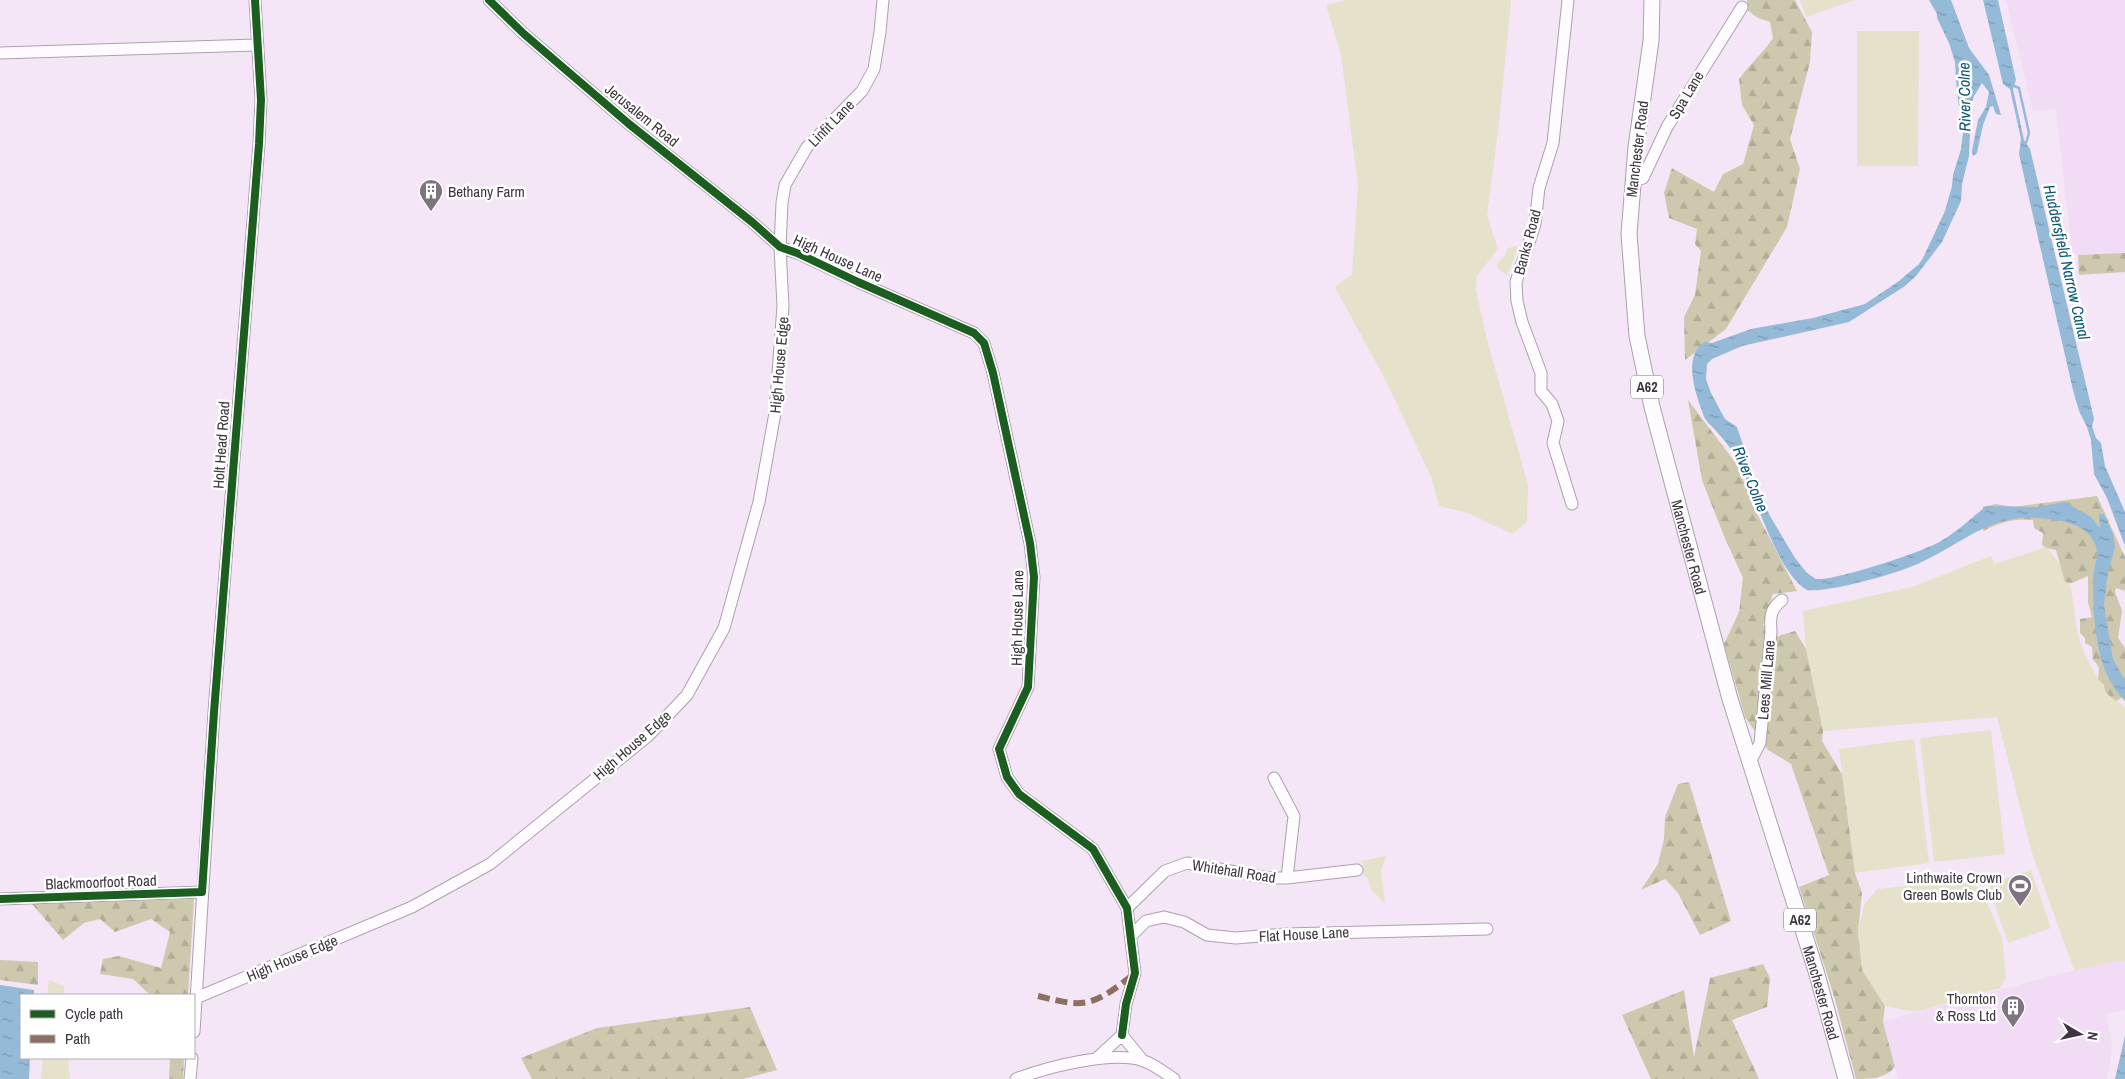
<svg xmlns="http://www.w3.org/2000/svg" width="2125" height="1079" font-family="'Archivo Narrow',sans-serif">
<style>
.built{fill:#f1dbf5}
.green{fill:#e6e1ca}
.forest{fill:url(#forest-firs)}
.water{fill:url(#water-ripples)}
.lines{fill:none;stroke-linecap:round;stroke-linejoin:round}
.stream{stroke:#94bad8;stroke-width:2.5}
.minor-casing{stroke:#aba1ad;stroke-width:13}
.major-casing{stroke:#aba1ad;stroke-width:17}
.minor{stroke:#fdfbfe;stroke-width:11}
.major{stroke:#fdfbfe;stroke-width:15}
.quiet{stroke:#8d6e63;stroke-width:6;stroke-dasharray:12 6;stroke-linecap:butt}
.cycleway-casing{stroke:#fff;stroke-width:11}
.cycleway{stroke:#1b5e20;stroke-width:8}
.labels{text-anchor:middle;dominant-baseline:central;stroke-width:5;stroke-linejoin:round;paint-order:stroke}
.shield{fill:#fff;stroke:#797279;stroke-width:1}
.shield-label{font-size:14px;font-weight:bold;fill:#3f3540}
.street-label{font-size:15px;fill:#3f3540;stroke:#fff}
.poi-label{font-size:15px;fill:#3f3540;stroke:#fff;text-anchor:end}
.water-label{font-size:16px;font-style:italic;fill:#0a567a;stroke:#fff}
</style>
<defs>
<pattern id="forest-firs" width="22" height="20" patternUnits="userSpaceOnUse" patternTransform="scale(1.25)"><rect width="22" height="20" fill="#cec9ae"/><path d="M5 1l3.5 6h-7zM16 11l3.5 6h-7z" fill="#b2ad97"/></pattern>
<pattern id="water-ripples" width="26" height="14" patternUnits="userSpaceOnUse" patternTransform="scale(1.25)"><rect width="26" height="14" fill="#94bad8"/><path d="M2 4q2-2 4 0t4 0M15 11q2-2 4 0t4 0" fill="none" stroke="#7a98b1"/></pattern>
</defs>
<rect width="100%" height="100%" fill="#f4e6f6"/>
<path class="built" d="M2006,0H2125V253L2078,255L2072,252L2056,109L2033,111Z
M2123,960L2125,965V1010L2106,1014L2112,1047L2107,1079H1898L1883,1021L2074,970Z"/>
<path class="green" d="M1346,0H1511L1499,123L1487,215L1498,249L1477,276L1476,290L1486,336L1528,485L1527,522L1512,534L1468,513L1439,506L1432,479L1387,383L1335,287L1352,274L1358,184L1341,55L1326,5Z
M1800,0H1855L1806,17Z
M1857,31H1919L1918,166H1857Z
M1514,246L1518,248L1507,276L1497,267L1498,262L1505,256L1507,249Z
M2047,547C2053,556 2063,566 2067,576C2073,592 2074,609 2076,625C2081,654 2101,690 2125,707V963L2123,960L2074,970L2032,853L1997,717L1823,731L1806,649L1803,611L1912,587L1991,556L1994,564Z
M1991,730L2005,854L1934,862L1920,738Z
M1914,739L1929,863L1855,873L1839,749Z
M1386,856L1381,871L1385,904L1371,890L1368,878L1364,876L1362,861Z
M2031,870L2051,928L2008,943L1988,885Z
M1967,879L1982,891L2002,938L2006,978L2000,988L1915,1012L1885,1006L1862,970L1858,932L1864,904L1878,889Z
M49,980L64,986V995H47Z
M43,1058H68L70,1079H41Z"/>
<path class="forest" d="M1747,0H1795L1812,32L1810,62L1790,139L1800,169L1787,227L1726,329L1685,360L1684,317L1695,295L1701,251L1695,244L1697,229L1669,218L1664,193L1672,168L1714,192L1723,174L1743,164L1754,125L1742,105L1739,79C1750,64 1763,53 1773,38L1770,22L1758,18L1747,10Z
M2125,253V272L2079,275L2078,255Z
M1688,400L1738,466L1754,508L1797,591L1773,594L1763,625L1775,637L1795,631L1806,649L1823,731L1822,741L1842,774L1855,873L1862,893L1858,932L1862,970L1885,1006L1883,1022L1895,1067C1884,1079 1871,1079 1856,1079L1834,996L1799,887L1829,875L1791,764L1768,750L1745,717L1724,644L1739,612L1743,578L1724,536L1702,480Z
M2097,496L2125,557V591L2116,588L2115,592L2122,611L2118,638L2125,648V696L2116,701C2110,695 2105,695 2104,685L2098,679C2099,670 2101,667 2093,660L2092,647L2085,643V638L2080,633V619L2092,617L2088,602V576L2072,583L2065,582L2056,550L2047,548L2042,545L2043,533L2034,528L2033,520C2014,518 2000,523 1983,531V507L1996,504L2013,507Z
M1689,782L1731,921L1700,935L1678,893L1665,879L1641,890L1658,864L1664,839L1665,817L1678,784Z
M194,899L188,995H150L133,979L100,974L103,959L119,956L161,968L170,932L151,919L115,932L100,919L84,923L63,940L32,904Z
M0,960L38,962V985L0,980Z
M1763,964L1770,978L1767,1007L1732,1020L1759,1079H1651L1622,1015L1684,990L1694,1057L1710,978Z
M750,1007L777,1070L743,1079H532L521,1058L597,1028Z
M170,1058H184L183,1079H169Z"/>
<path class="water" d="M1929,0H1951L1969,48L1989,75L2001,115L1996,114L1993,106L1990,107L1983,125L1977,153L1973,156L1972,151L1978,120L1986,107L1989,92L1982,83L1974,96L1971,105L1969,156L1962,184L1961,201L1942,242L1916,276L1905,286L1849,322L1742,346L1712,359L1707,364L1706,379L1711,393L1725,419L1737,427L1755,481L1770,516L1795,558L1807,573L1816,579C1835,581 1923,552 1941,541C1957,532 1970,519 1984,508L1992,506L2036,507L2065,502L2091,517L2100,528L2099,514H2104L2113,534L2115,548L2108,572L2104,605L2113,659L2125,681V701C2094,670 2094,621 2093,580C2093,563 2103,553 2091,537C2082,526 2067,521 2054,520C2043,518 2031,517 2020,518C1979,522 1948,553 1910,567C1891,575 1826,593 1807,590C1777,573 1755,494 1739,463C1734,452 1725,441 1717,432C1712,426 1705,421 1703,414C1696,394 1682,358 1704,342L1712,343L1751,329L1813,318L1865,304L1899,281L1919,264L1923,258L1945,211L1952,186L1953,175L1961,149L1963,133L1957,93L1955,62L1949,43L1937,18V14Z
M1983,0H1998L2016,80L2013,89L2024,140L2030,149L2087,389L2094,419L2092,426L2096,438L2101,443L2105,466L2125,512V546L2107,498L2094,474L2091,440L2087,427L2079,411L2073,390L2026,185L2019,154L2021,139L2010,89L2003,84Z
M0,985L34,990V995H21V1058H30L29,1079H0Z
M2125,1036V1079H2115Z"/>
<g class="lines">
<path class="stream" d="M2012,85L2019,88L2029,133L2026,143L2024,144"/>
<g class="minor-casing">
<path id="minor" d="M489,0L524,34L629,124L752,222L780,247L797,253L858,282L974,333L984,343L993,373L1030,543L1034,577L1028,687L999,749L1007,777L1019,794L1093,849L1127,908L1135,973L1126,1004L1122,1035
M1568,0L1553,143L1539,188L1535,224L1516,282L1517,301L1522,322L1541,373V391L1552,404L1558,421L1553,443L1572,504
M0,53L258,45
M1632,182L1643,178L1667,127L1742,7
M1750,762L1760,743L1771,632C1770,617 1770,609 1782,600
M1274,778L1294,816L1287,878
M0,899L202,892
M1127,908L1165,871L1187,863L1268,878H1287L1357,870
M1132,935L1146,921L1164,917L1184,922L1207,935L1236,938L1285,934L1487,929
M196,998L412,907L490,864L648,736L687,695L724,628L759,502L775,413L783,306L780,247L782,203L785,185L807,147L862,91L874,69L880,32L883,0
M194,1032L214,712L259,144L261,100L255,0
M1097,1058L1122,1035L1143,1061
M190,1079L192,1058
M1016,1079C1047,1067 1113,1050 1144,1061C1155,1065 1165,1073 1174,1079"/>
</g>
<g class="major-casing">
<g id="major">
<path id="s1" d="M1652,0L1651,41L1636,147L1629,234L1637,336L1652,407L1730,699L1816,971L1846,1079"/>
</g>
</g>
<use href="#minor" class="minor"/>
<use href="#major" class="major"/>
<path class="quiet" d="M1038,996C1051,999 1068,1004 1081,1003C1100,1002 1118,986 1133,975"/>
<g class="cycleway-casing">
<path id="cycleway" d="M489,0L524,34L629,124L752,222L780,247L797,253L858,282L974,333L984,343L993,373L1030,543L1034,577L1028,687L999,749L1007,777L1019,794L1093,849L1127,908L1135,973L1126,1004L1122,1035
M0,899L202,892L214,712L259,144L261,100L255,0"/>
</g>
<use href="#cycleway" class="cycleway"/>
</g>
<defs>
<g id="building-pin" transform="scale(1.25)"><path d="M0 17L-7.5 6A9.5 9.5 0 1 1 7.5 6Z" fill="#7e7380" stroke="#fff"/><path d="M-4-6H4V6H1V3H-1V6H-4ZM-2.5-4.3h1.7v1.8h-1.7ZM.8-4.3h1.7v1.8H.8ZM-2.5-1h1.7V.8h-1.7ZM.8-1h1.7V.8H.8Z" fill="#fff"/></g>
<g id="stadium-pin" transform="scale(1.25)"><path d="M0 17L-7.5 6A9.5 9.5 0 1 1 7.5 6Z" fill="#7e7380" stroke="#fff"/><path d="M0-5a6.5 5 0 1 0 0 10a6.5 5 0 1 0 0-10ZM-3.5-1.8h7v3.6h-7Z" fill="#fff"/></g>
</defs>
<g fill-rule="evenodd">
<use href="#building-pin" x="431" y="191"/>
<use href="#stadium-pin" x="2020" y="886"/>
<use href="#building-pin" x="2013" y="1007"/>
</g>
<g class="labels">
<g class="shield">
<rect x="1631" y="375.5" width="32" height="23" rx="4"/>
<rect x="1784" y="908.5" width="32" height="23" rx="4"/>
</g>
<g class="shield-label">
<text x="1647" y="387">A62</text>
<text x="1800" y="920">A62</text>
</g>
<g class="street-label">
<text transform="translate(1686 95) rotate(-59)">Spa Lane</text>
<text transform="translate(642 115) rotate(39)">Jerusalem Road</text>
<text transform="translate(831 123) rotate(-46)">Linfit Lane</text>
<text transform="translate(1637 149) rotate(-83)">Manchester Road</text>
<text transform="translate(1527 242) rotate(-75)">Banks Road</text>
<text transform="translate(838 258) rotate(24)">High House Lane</text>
<text transform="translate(779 365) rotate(-85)">High House Edge</text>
<text transform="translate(221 445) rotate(-86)">Holt Head Road</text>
<text stroke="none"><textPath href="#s1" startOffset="555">Manchester Road</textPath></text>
<text transform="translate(1017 618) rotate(-89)">High House Lane</text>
<text transform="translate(1766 680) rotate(-85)">Lees Mill Lane</text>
<text transform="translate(632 745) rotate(-41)">High House Edge</text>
<text transform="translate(1234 871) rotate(9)">Whitehall Road</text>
<text transform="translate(101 882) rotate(-2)">Blackmoorfoot Road</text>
<text transform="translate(1304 934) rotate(-3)">Flat House Lane</text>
<text transform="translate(292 958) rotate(-23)">High House Edge</text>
<text stroke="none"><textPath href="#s1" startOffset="1020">Manchester Road</textPath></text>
</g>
<g class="poi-label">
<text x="448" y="191" text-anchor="start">Bethany Farm</text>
<text x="2002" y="877">Linthwaite Crown<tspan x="2002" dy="17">Green Bowls Club</tspan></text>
<text x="1996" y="998">Thornton<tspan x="1996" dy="17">&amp; Ross Ltd</tspan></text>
</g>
<g class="water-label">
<text transform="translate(1964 97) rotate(-91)">River Colne</text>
<text transform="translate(2067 262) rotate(77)">Huddersfield Narrow Canal</text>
<text transform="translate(1751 479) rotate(68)">River Colne</text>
</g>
</g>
<rect x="20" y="994" width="175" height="65" fill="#ffffff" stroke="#b2aeb3"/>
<rect x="30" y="1010" width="25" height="8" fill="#1b5e20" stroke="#b2aeb3"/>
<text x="65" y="1019" font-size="15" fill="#3f3540">Cycle path</text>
<rect x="30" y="1035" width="25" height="8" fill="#8d6e63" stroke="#b2aeb3"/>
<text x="65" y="1044" font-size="15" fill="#3f3540">Path</text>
<g transform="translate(2080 1034) rotate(99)" stroke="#ffffff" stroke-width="4" paint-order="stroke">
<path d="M0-4L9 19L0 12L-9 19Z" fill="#3f3540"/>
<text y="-8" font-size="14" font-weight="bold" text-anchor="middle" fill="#3f3540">N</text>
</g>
</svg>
